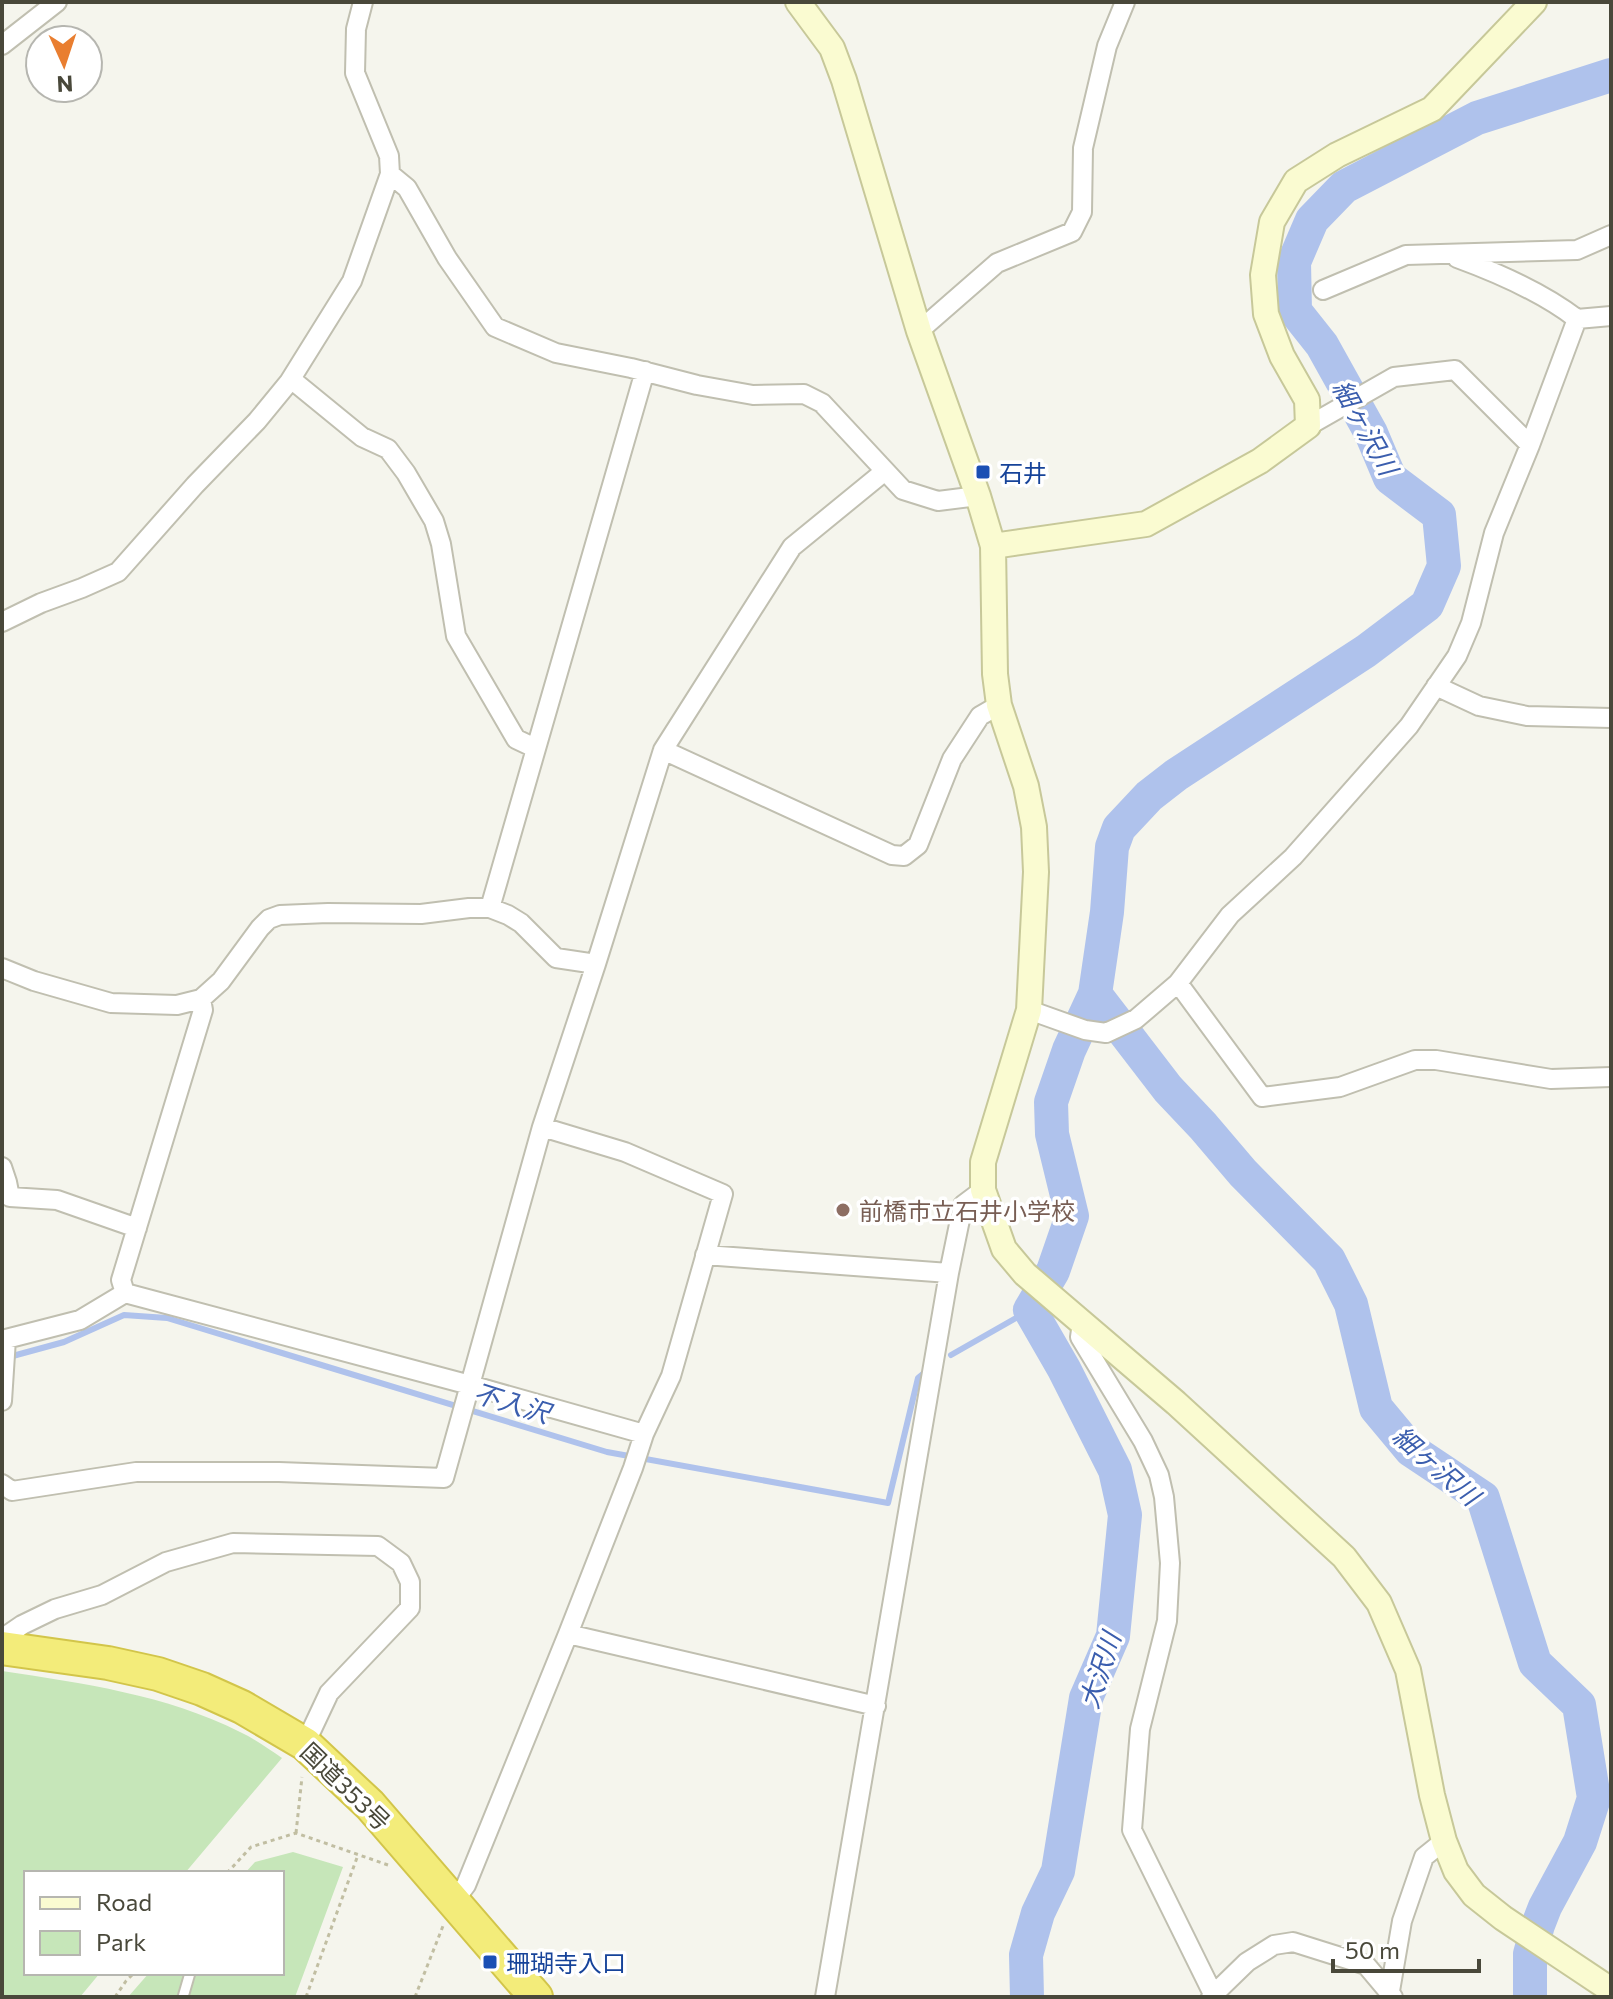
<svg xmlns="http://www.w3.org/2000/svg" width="1613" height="1999" font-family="Commissioner,'Noto Sans JP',sans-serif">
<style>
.green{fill:#c6e6b9}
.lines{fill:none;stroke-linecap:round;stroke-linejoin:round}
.stream{stroke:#afc2ec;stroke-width:6}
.river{stroke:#afc2ec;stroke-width:34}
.lane-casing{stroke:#c0bfb0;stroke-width:13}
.street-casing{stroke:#c0bfb0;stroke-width:22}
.secondary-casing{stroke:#c7c899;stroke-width:28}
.highway-casing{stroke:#d2c54a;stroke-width:36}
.path{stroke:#c1bea2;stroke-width:3;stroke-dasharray:4 4;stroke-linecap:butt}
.lane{stroke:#fff;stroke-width:9}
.street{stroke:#fff;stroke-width:18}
.secondary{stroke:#fafbd1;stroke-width:24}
.highway{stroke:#f3ec7a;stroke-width:32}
.transit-dot{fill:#1a4fb4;stroke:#fff;stroke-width:3}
.education-dot{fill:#8d6e63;stroke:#fff;stroke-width:3}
.labels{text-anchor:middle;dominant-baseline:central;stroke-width:7;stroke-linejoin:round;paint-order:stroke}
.transit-label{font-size:24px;fill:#164399;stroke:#fff;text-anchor:start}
.education-label{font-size:24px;fill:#785e54;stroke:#fff;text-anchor:start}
.street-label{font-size:24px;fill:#49483a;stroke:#fff}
.water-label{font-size:26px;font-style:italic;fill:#3b5eae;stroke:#fff}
</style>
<rect width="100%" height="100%" fill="#f5f5ed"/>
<path class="green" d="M2,1671C82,1683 167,1695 240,1732C255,1739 269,1749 282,1758L185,1873H26V1973H100L80,1997H2Z
M293,1852L343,1867L295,1997H128L149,1973H282V1873H245L255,1862Z"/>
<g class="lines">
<path class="stream" d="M951,1355L1030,1310
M9,1357L64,1342L124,1315L167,1318L607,1452L888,1503L918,1378L924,1373"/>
<path class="river" d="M1095,994L1168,1089L1203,1126L1243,1173L1329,1260L1351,1304L1376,1408L1411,1450L1483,1498L1535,1663L1579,1705L1594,1798L1580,1842L1545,1907L1538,1925L1530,1954V1997
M1027,1997L1026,1955L1038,1913L1058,1871L1086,1698L1113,1636L1125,1515L1115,1470L1064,1369L1030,1310L1053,1271L1072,1216L1052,1134L1051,1102L1069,1050L1095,994L1107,912L1112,847L1119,828L1149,796L1176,775L1366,651L1427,605L1444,566L1439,515L1390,478L1371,433L1322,345L1295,311L1294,262L1312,220L1344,187L1477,118L1611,75"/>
<g class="lane-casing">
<path id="lane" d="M183,1997L190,1973"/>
</g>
<g class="street-casing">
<path id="street" d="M2,45L57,2
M390,174L407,188L447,258L495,327L556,353L631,368L697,385L753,395L804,394L822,403L903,490L938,501L978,496
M1457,258C1498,273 1542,292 1577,319
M1323,290L1406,255L1577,250L1611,235
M919,331L997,263L1072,232L1082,212L1083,148L1107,46L1125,2
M291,379L362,437L388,449L406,473L434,521L441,544L456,636L516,739L535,748
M1308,426L1394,377L1455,370L1530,445
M2,622L41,603L82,588L118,572L195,485L257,421L289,382L352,281L390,174L389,156L355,73L356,29L363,2
M1436,686L1479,706L1527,716L1611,718
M663,750L892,855L904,856L918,845L952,759L980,716L999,705
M490,908L645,371
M2,968L34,981L111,1003L177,1005L201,999L221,981L260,928L269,919L280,915L328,913L421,914L469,908H490L508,915L521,923L556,958L596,964
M1178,983L1262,1097L1340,1087L1415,1060H1436L1551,1079L1611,1077
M201,999L203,1010L121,1280L125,1293L470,1385L644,1434
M1029,1010L1085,1030L1106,1033L1136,1019L1178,983L1230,915L1293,857L1409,726L1457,656L1471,623L1494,533L1530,445L1577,319L1611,316
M2,1167L7,1182L10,1197L57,1200L137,1228
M705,1255L949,1273
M1082,1323L1080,1337L1143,1441L1159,1475L1164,1497L1170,1563L1167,1621L1140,1729L1132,1830L1213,1994
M2,1401L6,1339L80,1320L125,1293
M2,1484L12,1491L136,1472H279L444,1478L542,1127L596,964L663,750L792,547L885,471
M568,1634L876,1706
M2,1641L6,1636L22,1625L55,1609L102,1595L166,1562L233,1543L378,1546L401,1563L410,1582V1608L329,1693L305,1744
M454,1901L466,1885L568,1634L633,1468L644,1434L671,1376L723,1194L625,1152L542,1127
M1390,1991L1402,1921L1424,1857L1444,1841
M825,1997L949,1273L963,1205L983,1190
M1211,1997L1247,1962L1274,1945L1293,1942L1366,1965L1393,1997"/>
</g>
<g class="secondary-casing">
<path id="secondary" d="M798,2L832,48L844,80L919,331L978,496L993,546L995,674L999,705L1026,786L1034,827L1036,872L1029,1010L983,1162V1190L1004,1249L1025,1274L1176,1403L1344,1557L1379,1603L1408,1670L1432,1795L1444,1841L1456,1871L1474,1895L1503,1918L1611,1990
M993,546L1146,524L1260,461L1308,426L1307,400L1282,356L1266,314L1263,275L1272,222L1296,181L1337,155L1432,109L1534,2"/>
</g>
<g class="highway-casing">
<path id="highway" d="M2,1648L108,1663L158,1674L202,1689L242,1707L305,1744L370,1805L536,1997"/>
</g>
<path class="path" d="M296,1833L302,1777
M227,1873L251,1847L296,1833L388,1865
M115,1997L126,1981L134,1973
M306,1997L358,1855
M415,1997L443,1926"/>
<use href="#lane" class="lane"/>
<use href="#street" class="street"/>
<use href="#secondary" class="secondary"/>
<use href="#highway" class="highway"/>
</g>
<g class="transit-dot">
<rect x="975" y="464" width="16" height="16" rx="4"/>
<rect x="482" y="1954" width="16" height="16" rx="4"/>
</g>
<circle class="education-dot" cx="843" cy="1210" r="8"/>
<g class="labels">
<g class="transit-label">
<text x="999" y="472">石井</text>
<text x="506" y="1962">珊瑚寺入口</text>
</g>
<g class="education-label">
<text x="859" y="1210">前橋市立石井小学校</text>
</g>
<g class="street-label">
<text transform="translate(346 1786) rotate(44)">国道353号</text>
</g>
<g class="water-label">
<text transform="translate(1366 427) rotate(61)">細ヶ沢川</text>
<text transform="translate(512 1402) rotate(17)">不入沢</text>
<text transform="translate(1437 1465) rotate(41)">細ヶ沢川</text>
<text transform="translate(1099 1670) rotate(-72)">大沢川</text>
</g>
</g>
<rect width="1613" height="1999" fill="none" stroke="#49483a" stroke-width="8"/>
<rect x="24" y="1871" width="260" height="104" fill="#ffffff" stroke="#b6b6b0" stroke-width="2"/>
<rect x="40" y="1897" width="40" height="12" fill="#fafbd1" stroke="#b6b6b0" stroke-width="2"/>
<text x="96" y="1911" font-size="24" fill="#49483a">Road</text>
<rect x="40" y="1931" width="40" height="24" fill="#c6e6b9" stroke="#b6b6b0" stroke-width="2"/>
<text x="96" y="1951" font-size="24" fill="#49483a">Park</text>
<g transform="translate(64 64) rotate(177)"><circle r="38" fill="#ffffff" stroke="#b6b6b0" stroke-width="2"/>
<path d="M0-6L14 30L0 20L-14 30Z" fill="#e97e30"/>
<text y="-12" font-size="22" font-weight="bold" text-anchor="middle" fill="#49483a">N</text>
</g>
<path d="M1333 1959v12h146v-12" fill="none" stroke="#49483a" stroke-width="4"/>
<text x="1345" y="1959" font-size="24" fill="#49483a" stroke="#ffffff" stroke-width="6" paint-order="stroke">50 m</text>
</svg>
